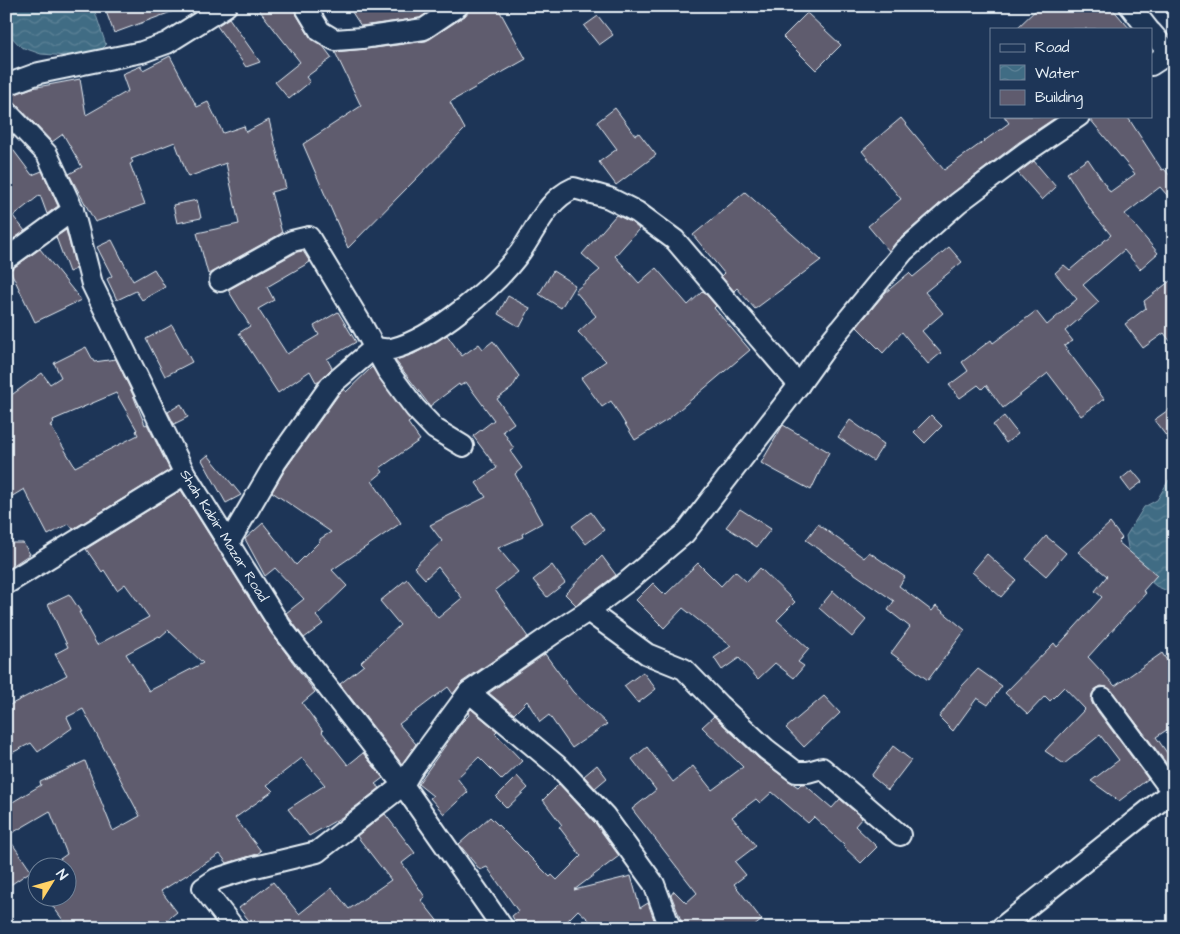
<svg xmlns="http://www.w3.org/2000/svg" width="1180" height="934" font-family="'Architects Daughter',sans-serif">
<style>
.water{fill:url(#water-waves);stroke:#83a1b2}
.building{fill:#5f5b6e;stroke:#e8f1f8;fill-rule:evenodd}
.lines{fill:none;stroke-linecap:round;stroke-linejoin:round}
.minor-casing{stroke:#e8f1f8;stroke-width:24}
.minor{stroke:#1d3557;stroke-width:20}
.labels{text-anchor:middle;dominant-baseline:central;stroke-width:4.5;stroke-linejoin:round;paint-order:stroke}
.street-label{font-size:14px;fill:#e8f1f8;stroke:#1d3557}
</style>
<defs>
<pattern id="water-waves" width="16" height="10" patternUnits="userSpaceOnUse" patternTransform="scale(1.25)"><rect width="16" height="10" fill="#406c84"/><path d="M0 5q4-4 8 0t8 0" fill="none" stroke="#5c8196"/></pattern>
</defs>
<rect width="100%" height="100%" fill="#1d3557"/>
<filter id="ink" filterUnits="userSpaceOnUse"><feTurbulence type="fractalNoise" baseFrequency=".02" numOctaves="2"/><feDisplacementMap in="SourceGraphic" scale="10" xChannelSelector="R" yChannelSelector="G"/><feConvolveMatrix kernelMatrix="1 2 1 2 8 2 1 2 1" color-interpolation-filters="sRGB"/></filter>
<g filter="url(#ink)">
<path class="water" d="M6,6H93L106,45L93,58L41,54L21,47L6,31Z
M1174,478V594L1156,586L1131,565L1126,536L1144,507L1157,500L1169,480Z"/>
<path class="building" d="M104,6H182V8L114,33Z
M256,6H293L295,12L310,37L323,46L332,58L306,77L310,82L289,99L275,82L300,62Z
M348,6H420L426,14L420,18L361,26Z
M476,6H497L526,59L450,102L465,129L348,248L303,144L361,106L335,52L375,48L426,41L465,16L469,10Z
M1040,6H1110L1130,29H1016Z
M807,13L841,45L816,70L783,37Z
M598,16L613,35L599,45L584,26Z
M229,18L260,62L246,67L217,26Z
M170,56L197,107L208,102L223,133L244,126L246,132L269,120L286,188L271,192L282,233L208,274L197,233L239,224L226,163L188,177L175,142L131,159L133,162L130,164L145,204L95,222L69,174L82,167L63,134L52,142L15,103L6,99L10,96L32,88L80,79L86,115L128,91L122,74L141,66L143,70Z
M615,108L635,135L639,133L656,155L616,185L599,162L617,149L597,122Z
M1004,116H1058L1019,142L951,194L896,242L889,251L868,226L901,199L862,151L901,118L944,170L1009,123Z
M1091,116H1127L1162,170L1164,169L1174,180V203L1160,187L1125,214L1158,253L1140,269L1124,250L1083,285L1099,302L1065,331L1073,341L1064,346L1104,399L1081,416L1048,373L1003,408L986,385L982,389L978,385L960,398L949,385L968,371L962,362L991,340L993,343L1036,311L1047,325L1077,299L1055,273L1064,265L1070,270L1111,235L1092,212L1067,173L1088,159L1110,192L1135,174L1090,119Z
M6,128L14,137L8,143L32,175L42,171L58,206L47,214L40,195L13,216L25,231L6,244Z
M1034,161L1056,187L1042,200L1018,173Z
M745,192L821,260L755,309L737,288L734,291L721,276L724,273L693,235Z
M197,200L201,218L177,223L173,205Z
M616,215L631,222L639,229L615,256L639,283L656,268L688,305L703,291L716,306L714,308L750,350L667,420L635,440L611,401L602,407L581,378L606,361L578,332L596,316L575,291L600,270L582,254Z
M66,230L76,269L69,272L56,237Z
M112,240L133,281L154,269L165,287L142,300L136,291L117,300L107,279L112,276L97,247Z
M949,247L962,262L925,292L943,313L922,331L941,353L928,364L902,332L883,353L857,327L885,293L909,273L913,277Z
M40,249L81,300L35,322L10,270Z
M303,251L310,262L267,287L274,300L258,309L287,354L319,335L314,326L338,312L356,342L327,359L332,368L320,380L316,382L310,371L278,393L239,333L250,326L228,290L297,252Z
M553,271L575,285L561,308L539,294Z
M1174,278V346L1164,333L1143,348L1125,324L1146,308L1144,301Z
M508,296L530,308L520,327L498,314Z
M172,325L192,362L165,376L146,339Z
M447,335L462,356L479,344L483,349L493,341L519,376L512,388L497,399L514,423L503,431L514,449L510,451L522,468L515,474L542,523L522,534L523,537L498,548L518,572L495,590L528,637L462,682L453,694L448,687L399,724L416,744L402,764L340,684L364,665L361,662L400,625L380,601L407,579L438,618L462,598L438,567L425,579L414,567L442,541L430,525L486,497L476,483L497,468L473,436L494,420L466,382L460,386L459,384L430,406L395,360L414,354Z
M86,347L94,362L116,359L133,395L145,425L147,424L170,470L73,529L69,524L48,535L24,489L6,500V399L42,373L50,384L61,377L54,363ZM116,393L137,430L136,431L138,435L75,467L50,425L54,423L53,420Z
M372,367L411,421L408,423L420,440L380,468L383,472L372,481L401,523L332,570L347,586L316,616L323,624L304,638L286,613L304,599L275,568L265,576L245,539L263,523L296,565L320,541V539L331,532L272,492L286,468L339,394L344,389L346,392Z
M181,404L188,417L174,424L168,412Z
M1174,406V446L1154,420Z
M931,415L942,426L925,443L914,432Z
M1004,416L1018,434L1006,443L993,425Z
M850,420L884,444L873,461L838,437Z
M783,425L829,452L811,490L761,463Z
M208,455L241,495L226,503L202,460Z
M1132,470L1142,482L1130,491L1121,479Z
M181,490L271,633L315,692L302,703L323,731L322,732L348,765L363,753L383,778L375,784L380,788L342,817L309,836L288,809L325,785L302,758L267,785L273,791L235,818L261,851L257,854L227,863L220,854L161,891L177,912L157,928H69L45,896H68V866H50L67,854L50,811L7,836L31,871L6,888V806L41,785L40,782L85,761L113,831L140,816L83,709L67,717L72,728L38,752L31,743L6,756V707L67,675L55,654L68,647L48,604L69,594L81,612H79L97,645L149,617L125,584L117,590L104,570L102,572L86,549ZM168,630L203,663L149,691L126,654L159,636L160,637Z
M740,509L771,529L757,547L726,527Z
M591,512L604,530L586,544L572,526Z
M1110,523L1122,538L1118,542L1157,575L1143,591L1146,593L1088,657L1115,686L1162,653L1174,671V677L1167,682L1174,693V725L1156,737L1172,760L1167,764L1112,691L1107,687L1101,686L1096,689L1092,694L1091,700L1093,705L1148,779L1119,801L1091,781L1119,760L1100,735L1064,764L1045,751L1085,709L1064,687L1050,701L1045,696L1028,714L1005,693L1054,643L1057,647L1102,597L1095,591L1107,576L1078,552Z
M818,524L864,558L869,552L905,577L899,586L932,611L936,606L965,630L928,680L891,653L910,627L888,610L894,601L806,540Z
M1046,536L1066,553L1046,576L1026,559Z
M6,543H23L30,554L6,570Z
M987,554L1016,580L1001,597L972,572Z
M602,556L616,575L576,605L565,594Z
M698,563L721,586L735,571L747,582L760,568L795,602L777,620L809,649L798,662L804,666L794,678L775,663L758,679L739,658L722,670L714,658L731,646L683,608L664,628L636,600L653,583L665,595Z
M552,565L565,583L547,597L533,580Z
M833,591L866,620L852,637L819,608Z
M545,654L573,692L607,724L572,748L549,715L540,722L527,701L514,714L489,693Z
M978,669L1002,686L988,705L977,698L953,731L939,717L962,686Z
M643,672L656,689L638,703L624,686Z
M824,696L840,713L804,747L786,728Z
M471,709L497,731L495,733L522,761L502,780L479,757L457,778L468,792L444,814L430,798L433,796L418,784L462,722L469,715L468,713Z
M714,716L758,758L789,781L798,787L801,784H804L832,808L840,799L862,818L855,826L877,847L861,863L843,846L845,845L814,817L808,823L772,792L760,803L756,799L732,817L756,846L735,862L746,875L734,884L762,920L752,928H684L671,895L674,891L686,903L697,893L632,809L656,790L632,759L647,747L673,782L693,766L712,790L743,767L702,727Z
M893,746L911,760L888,790L871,776Z
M597,765L607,778L595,788L584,776Z
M517,776L528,788L507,808L496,797Z
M559,784L596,824L619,856L574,890L631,876L640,908L648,903L657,928H598L578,910L560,928H519L512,916L518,911L487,867L480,870L459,844L490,817L550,877L552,875L557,880L581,856L559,827L562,825L543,800Z
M385,814L415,853L402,863L425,897L421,900L443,928H255L239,908L273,882L299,914L332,888L349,909L391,880L357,836Z"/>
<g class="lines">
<g class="minor-casing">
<g id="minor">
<path d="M305,6L320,31L335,40L362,38L424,29L458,6"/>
<path d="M1130,6L1148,29"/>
<path d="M1151,32L1169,53"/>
<path d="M1151,65L1174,50"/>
<path d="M6,85L39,73L142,52L167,43L226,6"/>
<path id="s1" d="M6,111L47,154L73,210L92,284L185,474L281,627L403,785L503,928"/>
<path d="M6,259L73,210"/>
<path d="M220,281L292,241L309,237L362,325L387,370L415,408L435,429L463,446"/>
<path d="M228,544L276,462L330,386L374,348C379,348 387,350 392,349C433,339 497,285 521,251C537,228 547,200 574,188L609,198L637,212L675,240L799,385"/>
<path d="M6,584L185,474"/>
<path d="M588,611L647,654L684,669L719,705L766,749L796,772H808L822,768L900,835"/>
<path d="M469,692L561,769L605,816L654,884L669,925L672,928"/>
<path d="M1103,698L1174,794"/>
<path d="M234,928L203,888L216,879L251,868L317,852L403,785L413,768L469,692L557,631L588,611L628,581L685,533L799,385L832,339L904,251L958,203L1026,152L1079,116"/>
<path d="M1001,928L1174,790"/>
</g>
</g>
<use href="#minor" class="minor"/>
</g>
</g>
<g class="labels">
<g class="street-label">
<text stroke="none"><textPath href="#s1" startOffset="482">Shah Kabir Mazar Road</textPath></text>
</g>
</g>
<rect width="1180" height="934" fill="none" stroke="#1d3557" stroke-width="25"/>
<rect x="12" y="12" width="1155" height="909" fill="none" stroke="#e8f1f8" stroke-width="2" filter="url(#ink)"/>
<rect x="990" y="28" width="162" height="90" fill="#1d3557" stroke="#6e8097"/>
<rect x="1000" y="44" width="25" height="8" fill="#1d3557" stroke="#6e8097"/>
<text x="1035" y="52" font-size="15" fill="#e8f1f8">Road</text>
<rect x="1000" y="65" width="25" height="15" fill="url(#water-waves)" stroke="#6e8097"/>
<text x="1035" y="78" font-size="15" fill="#e8f1f8">Water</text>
<rect x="1000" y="90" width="25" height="15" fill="#5f5b6e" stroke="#6e8097"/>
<text x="1035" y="102" font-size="15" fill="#e8f1f8">Building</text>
<g transform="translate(52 882) rotate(53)"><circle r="24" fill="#1d3557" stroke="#6e8097"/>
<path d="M0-4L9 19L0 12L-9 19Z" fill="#ffd166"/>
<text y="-8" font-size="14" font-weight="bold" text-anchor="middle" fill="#e8f1f8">N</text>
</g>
</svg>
